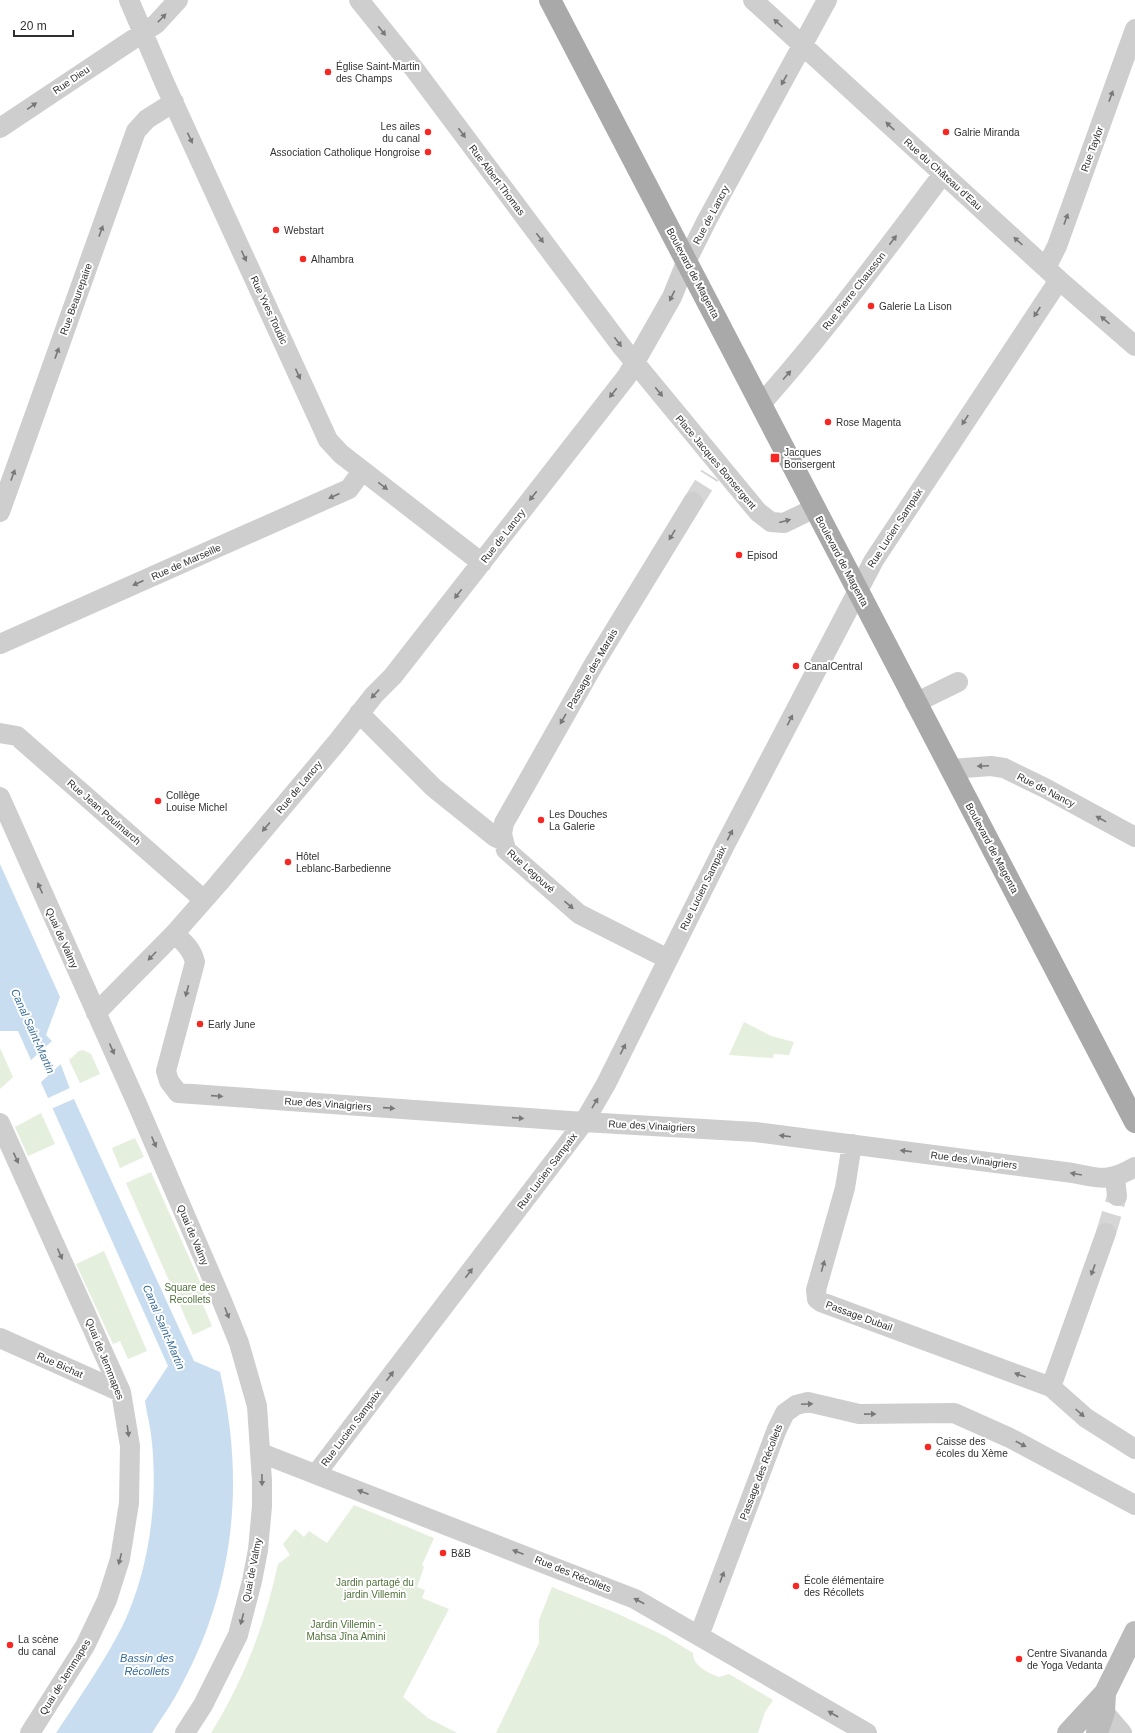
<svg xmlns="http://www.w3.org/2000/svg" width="1135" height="1733" font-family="Arial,sans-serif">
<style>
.green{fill:#e5efdd}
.water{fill:#c8ddf0}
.pier{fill:#fff}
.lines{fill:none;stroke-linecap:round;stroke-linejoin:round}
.street-tunnel{stroke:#d6d6d6;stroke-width:20;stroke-dasharray:20 10;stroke-linecap:butt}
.street{stroke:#cecece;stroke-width:20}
.secondary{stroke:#bbb;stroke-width:22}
.primary{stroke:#a9a9a9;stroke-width:22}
.oneway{fill:#787878}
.poi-dot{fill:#f62824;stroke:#fff;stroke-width:1.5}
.labels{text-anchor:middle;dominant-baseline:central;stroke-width:4;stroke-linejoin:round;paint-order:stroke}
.poi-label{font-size:10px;fill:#313131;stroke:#fff;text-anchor:start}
.street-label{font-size:10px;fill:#313131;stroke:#fff}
.park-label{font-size:10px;fill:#4e7139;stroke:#fff}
.water-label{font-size:11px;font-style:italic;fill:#366b9c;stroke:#fff}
</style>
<rect width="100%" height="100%" fill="#fff"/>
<path class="green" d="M744,1022L771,1036L794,1042L789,1055L774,1054L773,1058L729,1055Z
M0,1048L13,1077L0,1089Z
M83,1050L91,1054L100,1074L80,1083L69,1060L79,1051Z
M41,1113L55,1144L28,1156L15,1127Z
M135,1138L144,1157L120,1168L112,1148Z
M151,1172L209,1302L203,1305L212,1326L193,1335L126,1183Z
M104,1251L147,1351L128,1359L120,1341L113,1344L76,1264Z
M354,1505L434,1538L422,1565L424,1567L417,1587L425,1590L422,1598L449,1609L403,1697L428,1718L457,1733H211C244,1680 265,1624 278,1564L290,1555L283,1544L295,1529L304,1537L309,1531L327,1543Z
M552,1587L616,1613L665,1636L693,1653C693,1666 708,1673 719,1677L729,1674L773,1700L765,1712L758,1733H496L539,1643V1620Z"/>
<path class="water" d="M0,864L60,997L46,1035L52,1041L73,1097L194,1361L220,1372C245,1481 235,1585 182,1684C174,1701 162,1717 152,1733H56C79,1698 103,1664 122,1627C149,1571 158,1504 152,1443C151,1429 147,1415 145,1401L168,1366L18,1031H0Z"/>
<path class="pier" d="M53,1040L62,1063L39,1084L30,1061Z
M72,1087L76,1098L51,1109L46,1099Z"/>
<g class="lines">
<path class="street-tunnel" d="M693,502L710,475
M1106,1233L1117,1196"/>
<path class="street" d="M129,0L165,84L328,440L341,454L482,563
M359,0L415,70L622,347L758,512L771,522L784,523L815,508
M753,0L1059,280L1135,346
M0,128L156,24L178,0
M1046,268L1057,246L1135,29
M761,404C826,331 884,252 943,174
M0,512L136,131L147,119L174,102
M0,644L349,489L362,471
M915,703L958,682
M359,713L434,788L495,837L502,840
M0,733L17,736L204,900
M951,769L991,766L1004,768L1045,788L1135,837
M0,797L138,1106L222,1301L239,1343L257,1406L262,1481V1506L258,1550L252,1581L238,1635L203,1705L185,1733
M174,934C184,942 192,949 195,962L166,1071L169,1081L178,1093L584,1122L755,1132L1073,1173C1101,1179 1109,1182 1135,1167
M668,959L579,914L506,850L502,834L504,823L594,664L693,502
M96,1013L174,934L218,884L338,741L374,695L393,676L627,376L672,297L687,260L707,220L827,0
M0,1123L121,1392L130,1446L129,1503L120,1559L107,1600L85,1646L30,1733
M852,1144L845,1188L816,1290L817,1299L821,1302L1051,1387L1106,1233
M1115,1178L1117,1196
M0,1338L121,1392
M1051,1387L1086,1418L1135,1449
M261,1453L635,1599L867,1733
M316,1474L584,1122L606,1084L725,845L874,560L1059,280
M699,1636L777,1429L785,1413L796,1405L808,1402L859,1414L954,1413L1010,1438L1135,1505
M1104,1712L1122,1733"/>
<path class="secondary" d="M1068,1733L1105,1693L1135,1632
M1097,1733L1104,1712L1105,1693"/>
<path class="primary" d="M550,0L1135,1122"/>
</g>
<defs><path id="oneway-solid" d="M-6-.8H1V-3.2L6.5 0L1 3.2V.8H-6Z"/></defs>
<g class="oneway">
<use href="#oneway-solid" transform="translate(162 18) rotate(-46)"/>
<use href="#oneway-solid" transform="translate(778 23) rotate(-138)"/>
<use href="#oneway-solid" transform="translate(382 31) rotate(51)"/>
<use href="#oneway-solid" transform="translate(784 80) rotate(119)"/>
<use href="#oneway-solid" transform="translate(1111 96) rotate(-70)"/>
<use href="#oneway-solid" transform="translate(32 106) rotate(-35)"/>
<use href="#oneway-solid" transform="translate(890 126) rotate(-137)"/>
<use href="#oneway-solid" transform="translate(462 133) rotate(53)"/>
<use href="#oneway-solid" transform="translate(190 138) rotate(65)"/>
<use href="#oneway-solid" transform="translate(1066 219) rotate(-70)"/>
<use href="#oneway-solid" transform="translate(101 231) rotate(-70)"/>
<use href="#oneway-solid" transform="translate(540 238) rotate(53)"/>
<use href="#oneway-solid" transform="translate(893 240) rotate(-53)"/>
<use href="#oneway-solid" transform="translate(1018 241) rotate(-138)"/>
<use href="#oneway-solid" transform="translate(244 256) rotate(65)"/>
<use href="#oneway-solid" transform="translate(672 296) rotate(116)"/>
<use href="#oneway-solid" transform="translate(1037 312) rotate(123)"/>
<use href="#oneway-solid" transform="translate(1105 320) rotate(-139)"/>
<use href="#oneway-solid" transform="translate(618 342) rotate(53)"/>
<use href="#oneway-solid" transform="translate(57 353) rotate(-70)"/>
<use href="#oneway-solid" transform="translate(298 374) rotate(65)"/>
<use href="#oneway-solid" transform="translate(787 375) rotate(-48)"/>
<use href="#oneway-solid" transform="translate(659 392) rotate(51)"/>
<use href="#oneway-solid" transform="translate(613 393) rotate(128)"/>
<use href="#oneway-solid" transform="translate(965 420) rotate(123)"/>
<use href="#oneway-solid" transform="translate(13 475) rotate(-70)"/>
<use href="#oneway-solid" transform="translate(383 486) rotate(37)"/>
<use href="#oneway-solid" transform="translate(334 496) rotate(156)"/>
<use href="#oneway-solid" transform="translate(533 496) rotate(128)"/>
<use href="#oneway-solid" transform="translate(785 521) rotate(-15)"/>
<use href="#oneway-solid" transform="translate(672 535) rotate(121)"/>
<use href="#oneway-solid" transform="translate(138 583) rotate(156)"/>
<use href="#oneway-solid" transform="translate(458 594) rotate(128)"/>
<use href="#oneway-solid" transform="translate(375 694) rotate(133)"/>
<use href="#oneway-solid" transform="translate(563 719) rotate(120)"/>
<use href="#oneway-solid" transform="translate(790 720) rotate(-63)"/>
<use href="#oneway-solid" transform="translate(983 766) rotate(177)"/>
<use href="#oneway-solid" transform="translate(1101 819) rotate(-151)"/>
<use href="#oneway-solid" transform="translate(266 827) rotate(130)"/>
<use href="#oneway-solid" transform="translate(730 835) rotate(-63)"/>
<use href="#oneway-solid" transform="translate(40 888) rotate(-114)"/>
<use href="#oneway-solid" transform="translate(569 905) rotate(41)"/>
<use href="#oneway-solid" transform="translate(152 956) rotate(134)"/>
<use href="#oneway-solid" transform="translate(187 991) rotate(105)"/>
<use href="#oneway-solid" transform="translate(112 1049) rotate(66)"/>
<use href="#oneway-solid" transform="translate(623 1049) rotate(-63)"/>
<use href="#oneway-solid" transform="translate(217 1096) rotate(4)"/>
<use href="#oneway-solid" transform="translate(595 1103) rotate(-59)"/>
<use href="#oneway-solid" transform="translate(389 1108) rotate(4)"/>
<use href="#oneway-solid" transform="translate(518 1118) rotate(4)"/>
<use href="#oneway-solid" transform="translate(785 1136) rotate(-173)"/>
<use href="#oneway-solid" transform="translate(154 1142) rotate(67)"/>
<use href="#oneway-solid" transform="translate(906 1151) rotate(-173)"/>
<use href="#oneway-solid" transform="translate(16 1158) rotate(65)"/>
<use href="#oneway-solid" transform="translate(1076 1174) rotate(-170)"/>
<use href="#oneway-solid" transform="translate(60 1254) rotate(66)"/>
<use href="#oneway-solid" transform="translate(823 1266) rotate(-74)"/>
<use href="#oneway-solid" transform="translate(1093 1270) rotate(110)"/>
<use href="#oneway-solid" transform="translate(469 1273) rotate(-53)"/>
<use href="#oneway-solid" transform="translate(227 1313) rotate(69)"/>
<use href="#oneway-solid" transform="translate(1020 1375) rotate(-160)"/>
<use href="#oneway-solid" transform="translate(390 1376) rotate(-53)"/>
<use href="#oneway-solid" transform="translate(807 1404) rotate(-2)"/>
<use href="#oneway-solid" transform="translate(1080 1413) rotate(42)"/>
<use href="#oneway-solid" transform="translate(870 1414) rotate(-1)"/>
<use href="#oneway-solid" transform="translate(128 1431) rotate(82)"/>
<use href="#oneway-solid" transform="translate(1021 1444) rotate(28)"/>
<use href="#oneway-solid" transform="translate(262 1480) rotate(89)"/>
<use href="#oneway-solid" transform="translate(363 1492) rotate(-159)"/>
<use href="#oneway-solid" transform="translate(518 1552) rotate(-159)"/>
<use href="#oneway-solid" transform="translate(120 1559) rotate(104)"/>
<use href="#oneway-solid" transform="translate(722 1577) rotate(-69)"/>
<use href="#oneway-solid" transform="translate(639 1601) rotate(-152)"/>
<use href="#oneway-solid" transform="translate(242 1619) rotate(105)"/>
<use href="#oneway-solid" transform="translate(833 1714) rotate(-150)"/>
</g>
<g class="poi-dot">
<circle cx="328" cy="72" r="4"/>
<circle cx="428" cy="132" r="4"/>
<circle cx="946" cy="132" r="4"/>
<circle cx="428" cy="152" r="4"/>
<circle cx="276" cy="230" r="4"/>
<circle cx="303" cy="259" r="4"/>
<circle cx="871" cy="306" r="4"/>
<circle cx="828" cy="422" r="4"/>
<rect x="770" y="453" width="10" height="10" rx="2"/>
<circle cx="739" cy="555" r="4"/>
<circle cx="796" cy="666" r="4"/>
<circle cx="158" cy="801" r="4"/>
<circle cx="541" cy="820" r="4"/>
<circle cx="288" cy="862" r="4"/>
<circle cx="200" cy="1024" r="4"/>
<circle cx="928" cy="1447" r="4"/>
<circle cx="443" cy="1553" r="4"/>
<circle cx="796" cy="1586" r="4"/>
<circle cx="10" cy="1645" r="4"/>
<circle cx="1019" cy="1659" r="4"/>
</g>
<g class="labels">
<g class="poi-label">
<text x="336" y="66">Église Saint-Martin<tspan x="336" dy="12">des Champs</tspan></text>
<text x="420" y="126" text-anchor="end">Les ailes<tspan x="420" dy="12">du canal</tspan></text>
<text x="954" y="132">Galrie Miranda</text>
<text x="420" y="152" text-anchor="end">Association Catholique Hongroise</text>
<text x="284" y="230">Webstart</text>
<text x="311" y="259">Alhambra</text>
<text x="879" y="306">Galerie La Lison</text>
<text x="836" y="422">Rose Magenta</text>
<text x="784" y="452">Jacques<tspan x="784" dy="12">Bonsergent</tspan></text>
<text x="747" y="555">Episod</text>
<text x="804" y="666">CanalCentral</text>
<text x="166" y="795">Collège<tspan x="166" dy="12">Louise Michel</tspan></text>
<text x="549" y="814">Les Douches<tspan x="549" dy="12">La Galerie</tspan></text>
<text x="296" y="856">Hôtel<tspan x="296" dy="12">Leblanc-Barbedienne</tspan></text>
<text x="208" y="1024">Early June</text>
<text x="936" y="1441">Caisse des<tspan x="936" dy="12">écoles du Xème</tspan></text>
<text x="451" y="1553">B&amp;B</text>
<text x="804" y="1580">École élémentaire<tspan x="804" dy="12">des Récollets</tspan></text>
<text x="18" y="1639">La scène<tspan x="18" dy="12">du canal</tspan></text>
<text x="1027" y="1653">Centre Sivananda<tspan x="1027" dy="12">de Yoga Vedanta</tspan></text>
</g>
<g class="street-label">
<text transform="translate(71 80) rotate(-34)">Rue Dieu</text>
<text transform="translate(1092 149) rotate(-70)">Rue Taylor</text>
<text transform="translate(943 174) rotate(42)">Rue du Château d'Eau</text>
<text transform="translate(497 180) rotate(53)">Rue Albert Thomas</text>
<text transform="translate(711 215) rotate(-62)">Rue de Lancry</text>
<text transform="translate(693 273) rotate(62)">Boulevard de Magenta</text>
<text transform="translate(854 291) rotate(-52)">Rue Pierre Chausson</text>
<text transform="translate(76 299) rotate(-70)">Rue Beaurepaire</text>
<text transform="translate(269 310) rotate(65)">Rue Yves Toudic</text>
<text transform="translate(716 462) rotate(50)">Place Jacques Bonsergent</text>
<text transform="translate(895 528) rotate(-57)">Rue Lucien Sampaix</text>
<text transform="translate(503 536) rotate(-52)">Rue de Lancry</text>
<text transform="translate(842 561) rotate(62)">Boulevard de Magenta</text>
<text transform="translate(186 562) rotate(-24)">Rue de Marseille</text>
<text transform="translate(592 669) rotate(-60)">Passage des Marais</text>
<text transform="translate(299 787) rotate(-50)">Rue de Lancry</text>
<text transform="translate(1046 790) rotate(27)">Rue de Nancy</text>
<text transform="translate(104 812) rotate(41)">Rue Jean Poulmarch</text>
<text transform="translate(992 848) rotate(62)">Boulevard de Magenta</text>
<text transform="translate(531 871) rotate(42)">Rue Legouvé</text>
<text transform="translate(703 888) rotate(-64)">Rue Lucien Sampaix</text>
<text transform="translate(62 938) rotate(66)">Quai de Valmy</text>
<text transform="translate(328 1104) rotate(4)">Rue des Vinaigriers</text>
<text transform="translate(652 1126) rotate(3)">Rue des Vinaigriers</text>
<text transform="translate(974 1160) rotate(7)">Rue des Vinaigriers</text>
<text transform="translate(547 1171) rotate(-53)">Rue Lucien Sampaix</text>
<text transform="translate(193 1235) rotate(67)">Quai de Valmy</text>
<text transform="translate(859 1316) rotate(20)">Passage Dubail</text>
<text transform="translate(105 1359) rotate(68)">Quai de Jemmapes</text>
<text transform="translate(60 1365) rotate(24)">Rue Bichat</text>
<text transform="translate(351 1428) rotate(-53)">Rue Lucien Sampaix</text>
<text transform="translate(761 1472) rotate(-69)">Passage des Récollets</text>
<text transform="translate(252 1570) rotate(-79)">Quai de Valmy</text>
<text transform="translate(573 1574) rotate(22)">Rue des Récollets</text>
<text transform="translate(65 1677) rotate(-58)">Quai de Jemmapes</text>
</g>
<g class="park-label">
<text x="190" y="1287">Square des<tspan x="190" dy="12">Recollets</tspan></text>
<text x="375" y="1582">Jardin partagé du<tspan x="375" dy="12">jardin Villemin</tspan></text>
<text x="346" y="1624">Jardin Villemin -<tspan x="346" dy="12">Mahsa Jîna Amini</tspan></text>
</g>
<g class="water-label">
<text transform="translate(33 1031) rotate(66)">Canal Saint-Martin</text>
<text transform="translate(164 1327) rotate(67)">Canal Saint-Martin</text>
<text x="147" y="1658">Bassin des<tspan x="147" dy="13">Récollets</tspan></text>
</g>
</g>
<path d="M14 30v6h59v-6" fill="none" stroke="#313131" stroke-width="2"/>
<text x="20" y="30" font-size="12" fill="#313131" stroke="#ffffff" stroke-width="3" paint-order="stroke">20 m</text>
</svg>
